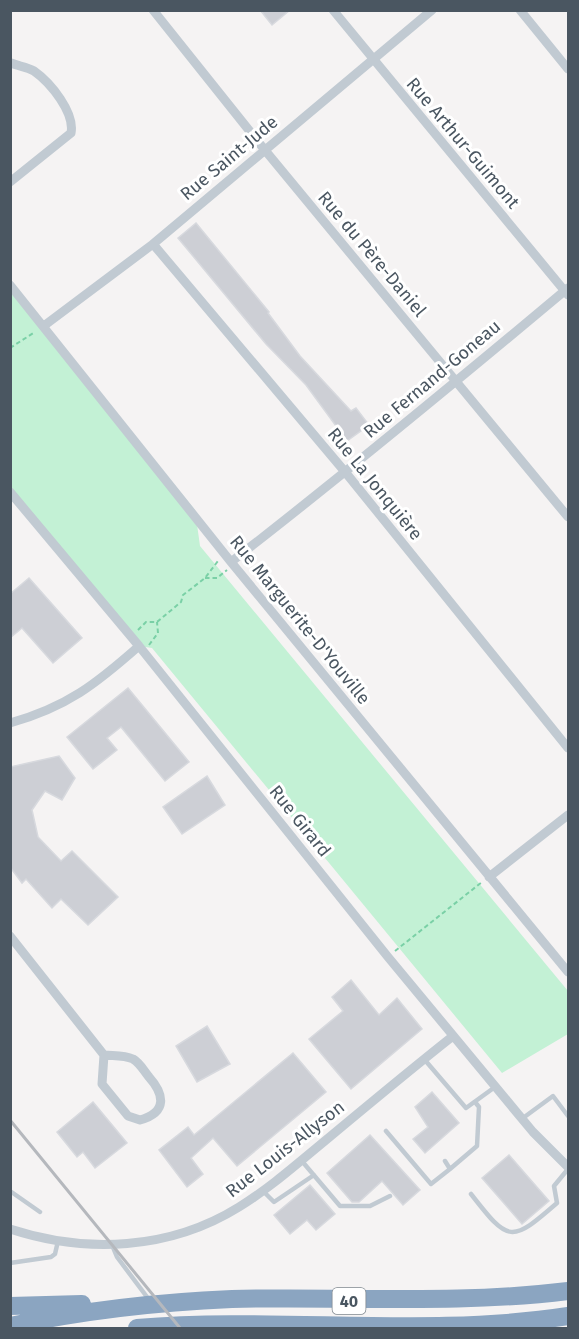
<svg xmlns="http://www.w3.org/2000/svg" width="579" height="1339" font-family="'Fira Sans',sans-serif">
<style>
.green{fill:#c3f1d5}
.building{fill:#cdcfd5;stroke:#d7d9de;stroke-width:1.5}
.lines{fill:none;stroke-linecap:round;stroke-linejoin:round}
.path{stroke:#7ad0a6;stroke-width:2;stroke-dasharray:4.5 3;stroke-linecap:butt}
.lane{stroke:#c1cad2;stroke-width:4.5}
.street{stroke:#c1cad2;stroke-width:9}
.highway{stroke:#8ba5c1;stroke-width:18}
.rail{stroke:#b5b8bd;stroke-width:3}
.labels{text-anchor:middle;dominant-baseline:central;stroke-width:6;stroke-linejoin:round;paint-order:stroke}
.shield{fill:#fff;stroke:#808990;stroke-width:1.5}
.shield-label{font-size:16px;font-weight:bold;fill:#4a5661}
.street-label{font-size:18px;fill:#4a5661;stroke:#fff}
</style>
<rect width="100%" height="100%" fill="#f5f3f3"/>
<path class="green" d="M10,284L195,510L200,546L568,991V1034L502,1073L152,648L139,646L11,496Z"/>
<path class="building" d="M260,10H290L272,25Z
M196,223L269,312L268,313L300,356L351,411L356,408L369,425L347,441L306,385L266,344L178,238Z
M29,578L82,638L53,663L22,628L10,638V594Z
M128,688L189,762L165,781L121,727L107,738L117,750L93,769L67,737Z
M59,756L75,778L62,800L45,791L32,810L38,837L61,861L72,851L118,897L88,925L61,899L52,908L26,879L22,883L10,867V767Z
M207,776L225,805L182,834L163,807Z
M351,980L379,1015L397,998L422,1029L351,1089L309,1039L343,1011L332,997Z
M207,1026L230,1064L197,1082L176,1046Z
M293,1053L326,1092L237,1166L213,1138L191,1158L203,1174L187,1187L159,1150L188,1127L194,1135Z
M432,1092L459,1123L425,1153L413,1139L428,1127L415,1107Z
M93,1102L127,1143L95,1168L83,1152L77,1157L57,1132Z
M370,1135L420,1190L403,1205L382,1181L359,1202H352L327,1173Z
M509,1155L549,1201L522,1224L482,1178Z
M310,1185L335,1214L316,1230L307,1220L290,1234L274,1215Z"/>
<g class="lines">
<path class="path" d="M10,348L35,332
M205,578H217L227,570
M138,630L146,622H157L181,602L183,595L205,578L218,561
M149,645L158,633L157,622
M395,951L482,882"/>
<path class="lane" d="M424,1059L466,1108L495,1087
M523,1118L553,1096L568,1116
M386,1131L431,1184L450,1169
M301,1160L340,1206H370L390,1196
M445,1161L450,1169L477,1146L479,1107L475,1102
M10,1191L40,1212
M263,1191L274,1202L314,1175
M471,1194C509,1243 511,1243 557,1203L554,1186L568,1169
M112,1245L117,1257L150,1301
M10,1263L51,1257L55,1254L58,1241"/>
<path class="street" d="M153,10L264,149L568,517
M333,10L568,295
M520,10L568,69
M10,182L71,133C75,113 51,83 34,71C27,67 18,66 11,63
M153,244L346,473L568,748
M10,285L231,562L568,972
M45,325L153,244L432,10
M10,492L139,646L388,957L533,1132L568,1167
M231,562C346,473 457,381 568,288
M10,723C67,707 96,684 139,646
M489,877L568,815
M10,936L104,1055
M104,1055C114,1056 124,1055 133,1059C140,1063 144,1071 149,1077C164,1094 168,1112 140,1120L128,1116L102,1084Z
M10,1229C86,1254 170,1250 239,1207C270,1188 298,1163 326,1140C368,1105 410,1070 453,1036"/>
<path class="highway" d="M10,1306L82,1304
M10,1326C82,1311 159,1302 232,1299C345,1296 455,1305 568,1291
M137,1328C281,1316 425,1338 568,1316"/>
<path class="rail" d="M10,1120L180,1328"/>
</g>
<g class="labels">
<rect class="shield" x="332.5" y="1288" width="33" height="26" rx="4.5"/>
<g class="shield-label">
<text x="349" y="1301">40</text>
</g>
<g class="street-label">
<text transform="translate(463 143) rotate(50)">Rue Arthur-Guimont</text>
<text transform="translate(229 158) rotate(-40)">Rue Saint-Jude</text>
<text transform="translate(372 254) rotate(50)">Rue du Père-Daniel</text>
<text transform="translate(432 379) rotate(-40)">Rue Fernand-Goneau</text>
<text transform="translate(375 484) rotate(51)">Rue La Jonquière</text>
<text transform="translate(300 620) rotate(51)">Rue Marguerite-D'Youville</text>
<text transform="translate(300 821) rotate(51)">Rue Girard</text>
<text transform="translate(285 1149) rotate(-38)">Rue Louis-Allyson</text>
</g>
</g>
<rect width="579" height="1339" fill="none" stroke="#4a5661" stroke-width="24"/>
</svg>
